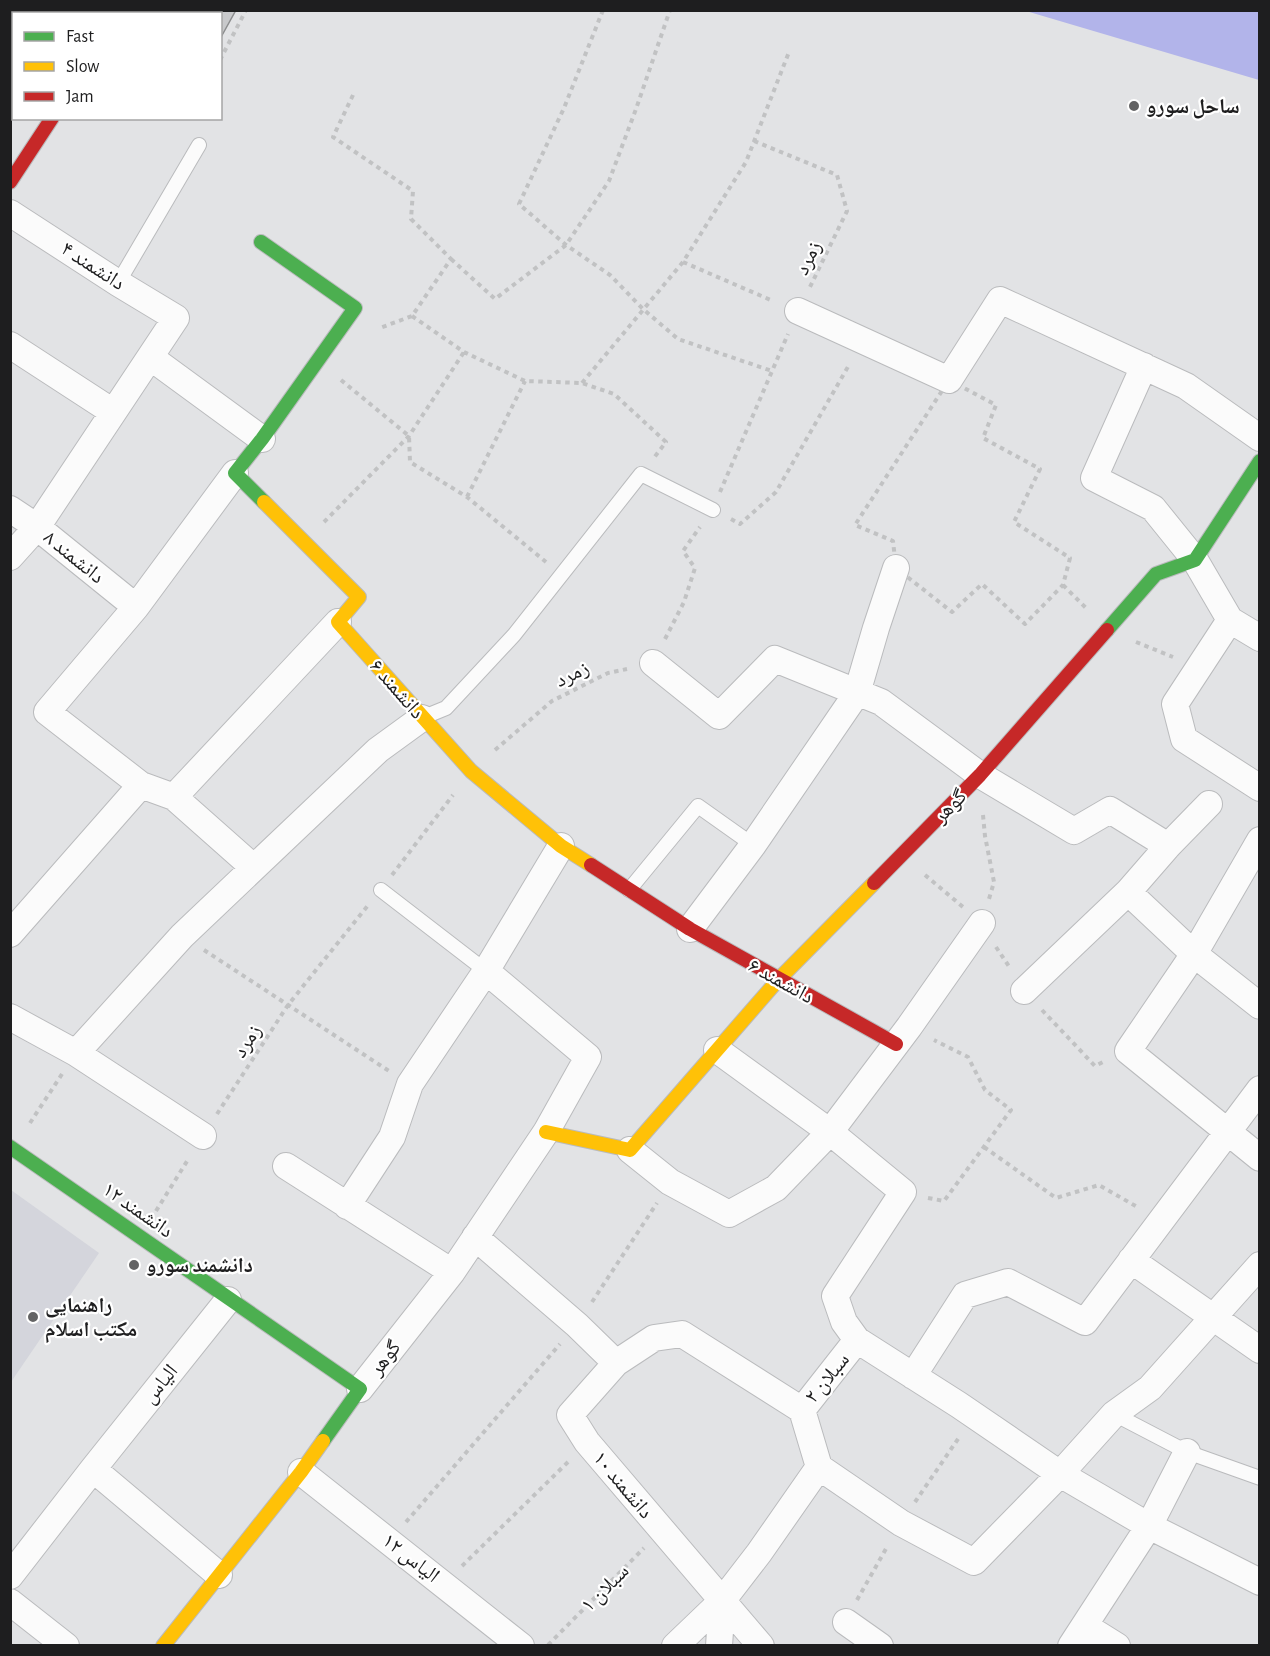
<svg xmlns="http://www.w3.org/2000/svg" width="1270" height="1656" font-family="'Alegreya Sans','Noto Naskh Arabic',sans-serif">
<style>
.built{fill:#d4d5dc}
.water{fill:#b2b4ea}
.building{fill:#c8c9cb;stroke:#8c8d8e;stroke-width:1.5}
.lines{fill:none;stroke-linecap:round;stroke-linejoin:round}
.lane-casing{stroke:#babbbd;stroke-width:16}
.street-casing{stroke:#babbbd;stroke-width:28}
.fast-casing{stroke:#babbbd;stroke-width:16}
.slow-casing{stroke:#babbbd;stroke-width:16}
.jam-casing{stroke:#babbbd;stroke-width:16}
.path{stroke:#c1c2c3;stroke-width:4;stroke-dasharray:4.5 4.5;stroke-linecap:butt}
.lane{stroke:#fbfbfb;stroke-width:14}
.street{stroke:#fbfbfb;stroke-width:26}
.fast{stroke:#4caf50;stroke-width:14}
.slow{stroke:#ffc107;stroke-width:14}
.jam{stroke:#c62828;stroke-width:14}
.poi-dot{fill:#636364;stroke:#fff;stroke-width:2}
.labels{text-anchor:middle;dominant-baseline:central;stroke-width:4.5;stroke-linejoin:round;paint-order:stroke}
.poi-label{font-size:21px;font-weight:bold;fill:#1e1e1f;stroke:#fff;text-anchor:start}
.street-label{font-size:21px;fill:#1e1e1f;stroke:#fff}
</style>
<rect width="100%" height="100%" fill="#e2e3e5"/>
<path class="built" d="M11,1190L99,1253L11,1382Z"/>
<path class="water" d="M1026,11H1259V80Z"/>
<path class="building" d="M151,10H236L220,39V14H149Z"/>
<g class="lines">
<g class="lane-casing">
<path id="lane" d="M118,283L199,145
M424,717L446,708L514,635L641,474L713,510
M381,890L486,971
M629,890L698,806L753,845
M1114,1414L1187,1452L1260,1478"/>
</g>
<g class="street-casing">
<path id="street" d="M10,213L118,283L176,318L37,527L10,557
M798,311L949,380L1000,300L1186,386L1260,438
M10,345L113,412
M150,357L262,439
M1144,366L1094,478L1153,508L1195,560L1230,620L1260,638
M235,473L136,607L47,712L141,785L174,797L253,867
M10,509L37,527L136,607
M1230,620L1175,704L1184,739L1260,788
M653,663L719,716L775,659L881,702L980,775L1074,831L1110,810L1168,846
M174,797L338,622
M1260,840L1194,954L1128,1051L1260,1158
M1128,892L1194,954L1260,1006
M982,923L909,1027L830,1132L903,1192L835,1296L844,1322L857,1340L959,1405L1060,1474L1149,1526L1260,1582
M690,929L753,845L857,693L876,628L896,568
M10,934L141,785
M1024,991L1128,892L1168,846L1209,804
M10,1017L76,1053L203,1136
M76,1053L182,936L378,750L422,718
M630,1150L670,1182L729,1214L776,1188L830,1132L717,1050
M286,1166L452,1272
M347,1206L392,1137L410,1084L486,971
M475,1237L577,1325L616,1363L570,1415L587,1442L761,1646
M1131,1260L1260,1350
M616,1363L654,1338L682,1334L802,1410
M913,1376L965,1295L1008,1282L1085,1322L1260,1089
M360,1389L452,1272L546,1132L588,1057L486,971L561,846
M819,1467L901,1523L974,1562L1060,1474L1114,1414L1150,1388L1260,1265
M93,1469L219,1575
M301,1472L521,1646
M10,1576L93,1469L228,1300
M10,1602L66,1646
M846,1622L880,1646
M1085,1626L1117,1646
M675,1646L722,1601L759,1553L819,1467L802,1410L857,1340
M719,1646L722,1601
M1071,1646L1149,1526L1187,1452"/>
</g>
<g class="fast-casing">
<path id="fast" d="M66,14L67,10
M10,101L14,96
M261,242L355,308L262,439L235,473L264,502
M1107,630L1156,574L1195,560L1260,461
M10,1147L360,1389L323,1441"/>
</g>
<g class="slow-casing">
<path id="slow" d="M264,502L359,597L338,622L471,771L561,846L591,865
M546,1132L630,1150L778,980L874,883
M163,1646L301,1472L323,1441"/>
</g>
<g class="jam-casing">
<path id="jam" d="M119,14L121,10
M10,182L52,118
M591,865L690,929L896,1044
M874,883L980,775L1107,630"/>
</g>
<path class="path" d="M603,10L564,108L519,204L566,245L610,275L643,309L678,339L772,371
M220,60L246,10
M353,95L333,137L413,191L411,219L451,259L412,316L380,328
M754,141L837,175L847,211L809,289
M451,259L495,299L566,245L609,181L636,109L670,10
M683,262L773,301
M412,316L464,352L525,381L582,383L614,394L666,442L653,459
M341,380L409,436L410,462L467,497L546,562
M949,380L996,405L983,438L1040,469L1014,522L1070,558L1063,585L1025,624L982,584L952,612L896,568L893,541L855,525Z
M582,383L683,262L746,162L789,52
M720,492L788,334
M467,497L525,381
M731,519L740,524L776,492L849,365
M324,522L409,436L464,352
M1063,585L1086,608
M665,639L684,602L695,568L683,551L700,527
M1136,642L1173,657
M495,750L552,701L608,673L627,669
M983,815L985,836L994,882L989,899
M392,875L453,795
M925,875L963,907
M996,947L1010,968
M204,950L389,1071
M1042,1010L1095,1066L1105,1061
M217,1114L288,1005L369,904
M30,1123L62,1074
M984,1147L1056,1198L1099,1185L1139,1208
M928,1198L944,1201L1011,1110L985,1090L968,1057L934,1040
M156,1211L189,1158
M592,1302L657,1203
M915,1502L960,1436
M406,1522L560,1344
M462,1566L568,1462
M857,1600L887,1547
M548,1645L644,1548"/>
<use href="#lane" class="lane"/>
<use href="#street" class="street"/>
<use href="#fast" class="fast"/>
<use href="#slow" class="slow"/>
<use href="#jam" class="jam"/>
</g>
<g class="poi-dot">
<circle cx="1134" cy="106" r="6"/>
<circle cx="134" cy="1265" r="6"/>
<circle cx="33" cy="1317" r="6"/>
</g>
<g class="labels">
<g class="poi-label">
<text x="1146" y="106">ساحل سورو</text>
<text x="146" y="1265">دانشمند سورو</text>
<text x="45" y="1305">راهنمایی<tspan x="45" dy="24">مکتب اسلام</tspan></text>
</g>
<g class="street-label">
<text transform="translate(808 258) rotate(-64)">زمرد</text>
<text transform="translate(93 266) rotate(33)">دانشمند ۴</text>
<text transform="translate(74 557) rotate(39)">دانشمند ۸</text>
<text transform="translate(572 674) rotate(-26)">زمرد</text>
<text transform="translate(397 689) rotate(49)">دانشمند ۶</text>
<text transform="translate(950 806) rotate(-45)">گوهر</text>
<text transform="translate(781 981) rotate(29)">دانشمند ۶</text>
<text transform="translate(247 1041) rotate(-57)">زمرد</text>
<text transform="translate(138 1210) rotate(35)">دانشمند ۱۲</text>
<text transform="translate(385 1358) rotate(-52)">گوهر</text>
<text transform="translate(827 1378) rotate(-51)">سبلان ۲</text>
<text transform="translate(160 1384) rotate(-51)">الیاس</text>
<text transform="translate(623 1485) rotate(50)">دانشمند ۱۰</text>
<text transform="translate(411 1558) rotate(38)">الیاس ۱۲</text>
<text transform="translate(605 1588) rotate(-45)">سبلان ۱</text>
</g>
</g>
<rect width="1270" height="1656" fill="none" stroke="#1e1e1f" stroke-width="24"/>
<rect x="12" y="12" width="210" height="108" fill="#ffffff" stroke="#a5a5a5" stroke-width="1.5"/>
<rect x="24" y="32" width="30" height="9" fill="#4caf50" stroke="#a5a5a5" stroke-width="1.5"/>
<text x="66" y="42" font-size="18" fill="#1e1e1f">Fast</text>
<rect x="24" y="62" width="30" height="9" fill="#ffc107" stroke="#a5a5a5" stroke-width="1.5"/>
<text x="66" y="72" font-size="18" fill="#1e1e1f">Slow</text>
<rect x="24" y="92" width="30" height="9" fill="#c62828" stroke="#a5a5a5" stroke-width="1.5"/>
<text x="66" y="102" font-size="18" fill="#1e1e1f">Jam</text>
</svg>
